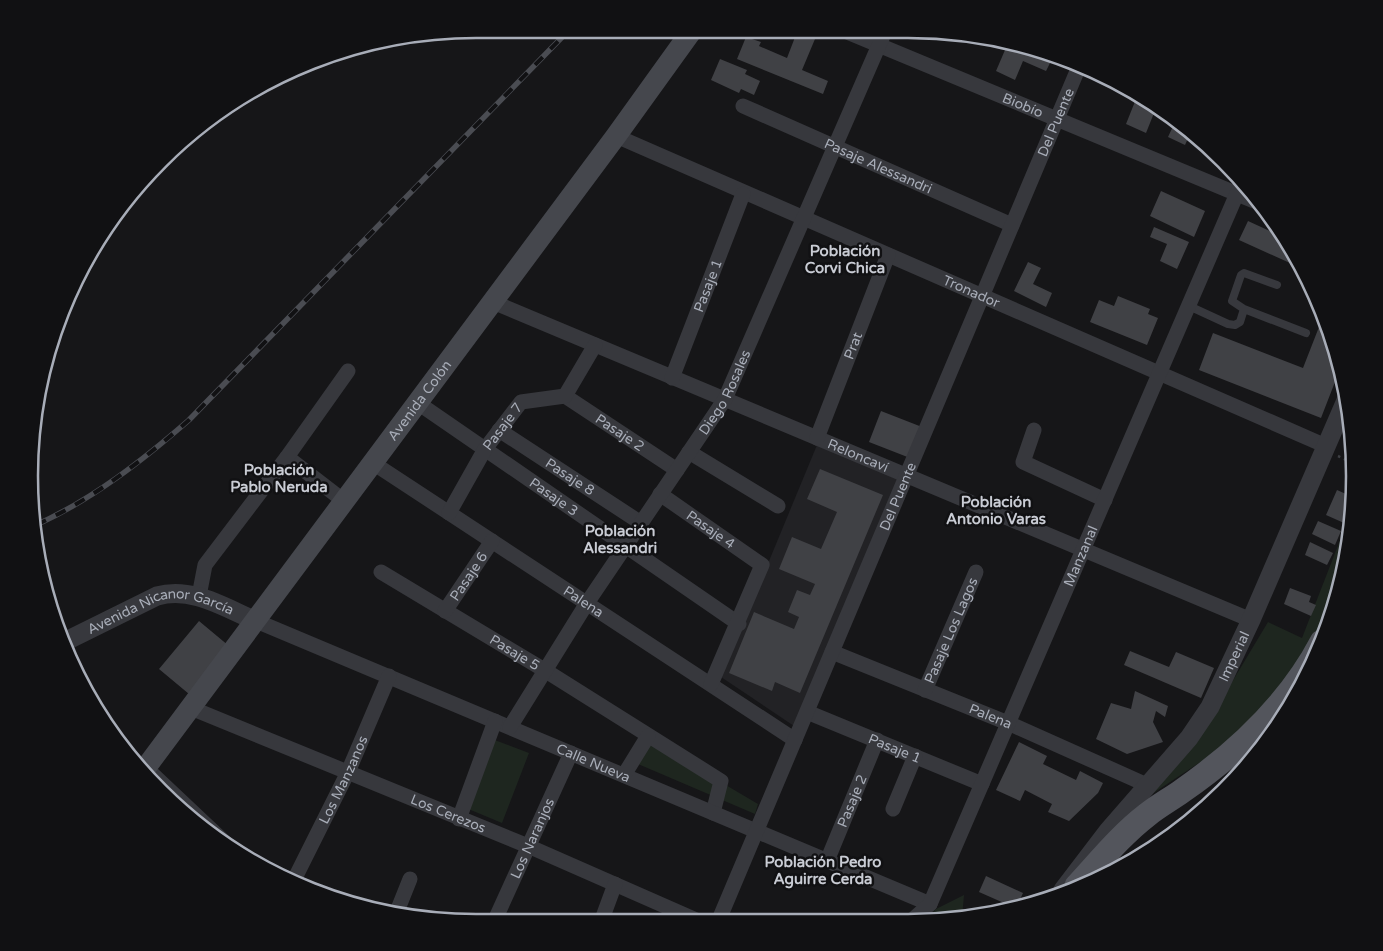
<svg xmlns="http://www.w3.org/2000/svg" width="1383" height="951" font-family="'Varela Round',sans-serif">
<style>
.built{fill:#222225}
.green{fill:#1e261f}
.building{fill:#404145}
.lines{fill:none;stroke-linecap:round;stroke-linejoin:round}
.path{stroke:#3d3f44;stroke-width:2.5;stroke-dasharray:2.5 4;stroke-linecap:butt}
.service{stroke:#37383d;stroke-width:8}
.minor{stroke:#37383d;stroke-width:15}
.tertiary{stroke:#37383d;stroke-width:19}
.secondary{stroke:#45474d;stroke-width:21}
.primary{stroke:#53555c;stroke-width:25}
.rail-casing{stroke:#4a4c52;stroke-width:5.5}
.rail{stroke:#111113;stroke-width:4;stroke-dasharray:11;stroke-linecap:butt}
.labels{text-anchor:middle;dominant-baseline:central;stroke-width:5;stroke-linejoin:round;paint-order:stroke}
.street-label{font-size:14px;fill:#a8adb8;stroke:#111113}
.neighbourhood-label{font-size:15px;font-weight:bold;fill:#c9ccd4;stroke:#111113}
.rim{fill:none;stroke:#a8adb8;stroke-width:2.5}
</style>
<rect width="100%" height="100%" fill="#161618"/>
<path class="built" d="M817,445L904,480L797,728L721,677Z"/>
<path class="green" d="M1351,512L1346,563L1331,610L1322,633L1297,673L1226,745L1149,796L1214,712L1268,622L1302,638Z
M492,739L529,753L502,823L466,808Z
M653,742L758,804L755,814L638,764Z
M964,895L962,917L923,921L936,909Z"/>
<path class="building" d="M797,32L815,39L802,70L828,81L823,94L737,59L746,37L761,42L759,46L787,58Z
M1008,43L1052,59L1046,71L1023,61L1015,80L996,71Z
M720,59L747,70L745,74L760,81L754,95L741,89L739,93L711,80Z
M1138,94L1156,108L1146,133L1126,124Z
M1175,122L1190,134L1185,145L1168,137Z
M1161,191L1205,211L1194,237L1150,216Z
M1248,221L1285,238L1301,268L1239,240Z
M1154,227L1189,242L1177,269L1160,261L1167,244L1150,237Z
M1028,262L1041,268L1033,284L1052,293L1046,307L1014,291Z
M1118,296L1150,309L1148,314L1158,318L1147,345L1090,322L1099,300L1114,306Z
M1319,327L1328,330L1340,369L1321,418L1199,370L1213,333L1303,368Z
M881,411L922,427L910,458L869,442Z
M820,469L883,495L800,693L775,682L772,691L729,673L754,612L794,629L799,617L788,612L797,590L810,595L815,584L779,569L792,537L821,549L837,512L807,499Z
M1337,490L1346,494L1347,490L1353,492L1351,509L1344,523L1326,515Z
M1318,521L1341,531L1335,545L1312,534Z
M1310,542L1333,553L1327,565L1305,555Z
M1290,588L1311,596L1309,602L1316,605L1311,616L1284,604Z
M199,621L229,646L189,694L159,669Z
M1130,651L1169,667L1176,652L1214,668L1201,698L1124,665Z
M1135,691L1168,706L1165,717L1156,711L1153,722L1163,742L1127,754L1096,739L1111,703L1131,709Z
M1019,742L1047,756L1043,764L1076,780L1080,771L1103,783L1098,793L1069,821L1048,812L1052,804L1025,790L1020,801L996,790Z
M986,876L1023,893L1017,906L1013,907L979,892Z"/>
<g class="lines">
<path class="path" d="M1338,456L1353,463"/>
<path class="service" d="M1277,285L1244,273L1241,275L1232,301L1244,309L1306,333
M1189,306L1228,324L1235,325L1240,322L1244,309"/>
<g class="minor">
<path id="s1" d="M840,29L1259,203"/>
<path id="s2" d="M743,106L1012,225"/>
<path id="s3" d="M616,136L1326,446"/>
<path id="s4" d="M493,302L1251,620"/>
<path id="s5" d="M672,378L743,194"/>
<path id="s6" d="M565,396L677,470"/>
<path id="s7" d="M418,403L739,624"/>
<path id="s8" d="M499,430L641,523"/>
<path d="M1034,430L1023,462L1105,500"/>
<path id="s9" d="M817,438L888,255"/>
<path d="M689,452L778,506"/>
<path d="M287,457L344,501"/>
<path id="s10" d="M373,463L795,740"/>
<path id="s11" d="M660,494L762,565L711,684"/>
<path id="s12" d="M449,513L485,449L521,402L565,396L595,345"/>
<path id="s13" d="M381,572L546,671L721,781L713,813"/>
<path d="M199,596L205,565L287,457L348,371"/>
<path id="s14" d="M445,611L492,541"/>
<path id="s15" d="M256,621L930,904"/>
<path id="s16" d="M832,652L1008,723L1147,785"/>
<path id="s17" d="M925,690L976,572"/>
<path id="s18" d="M191,708L528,846L701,922"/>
<path id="s19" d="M807,712L982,784"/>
<path id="s20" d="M510,727L587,603L725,399L886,29"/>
<path d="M146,768L234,851"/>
<path d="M624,775L648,736"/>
<path d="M893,809L915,756"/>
<path d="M459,819L495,721"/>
<path id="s21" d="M827,861L877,740"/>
<path id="s22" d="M293,882L348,772L389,676"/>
<path d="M396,914L410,879"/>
<path id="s23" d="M494,922L571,753"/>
<path d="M601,922L615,884"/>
<path id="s24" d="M718,922L1078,69"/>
<path id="s25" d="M910,922L930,904L1242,182"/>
</g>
<g class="tertiary">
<path id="s26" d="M64,642L157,596C192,586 225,608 256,621"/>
<path id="s27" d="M1063,890L1108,831L1189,738L1210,707L1251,620L1347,398"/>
</g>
<path class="secondary" id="s28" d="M144,770L616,136L693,29"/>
<path class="primary" d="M1077,886C1100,861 1121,835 1147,815C1158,806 1171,799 1182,791C1238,752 1290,703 1322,642"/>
<g class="rail-casing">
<path id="rail" d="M36,525C93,499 142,461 189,420L570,29"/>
</g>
<use href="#rail" class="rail"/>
</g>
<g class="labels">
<g class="street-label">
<text stroke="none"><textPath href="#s1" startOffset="198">Biobío</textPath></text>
<text stroke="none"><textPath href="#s24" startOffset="868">Del Puente</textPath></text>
<text stroke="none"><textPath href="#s2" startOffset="148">Pasaje Alessandri</textPath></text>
<text stroke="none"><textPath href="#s5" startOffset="99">Pasaje 1</textPath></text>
<text stroke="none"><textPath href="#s3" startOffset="388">Tronador</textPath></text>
<text stroke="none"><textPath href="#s9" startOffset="99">Prat</textPath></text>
<text stroke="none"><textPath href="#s20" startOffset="398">Diego Rosales</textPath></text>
<text stroke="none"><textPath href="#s28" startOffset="461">Avenida Colón</textPath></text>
<text stroke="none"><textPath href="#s12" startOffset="102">Pasaje 7</textPath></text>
<text stroke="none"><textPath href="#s6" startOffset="66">Pasaje 2</textPath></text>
<text stroke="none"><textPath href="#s4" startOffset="396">Reloncaví</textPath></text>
<text stroke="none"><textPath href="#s8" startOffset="85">Pasaje 8</textPath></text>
<text stroke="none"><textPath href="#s24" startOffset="462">Del Puente</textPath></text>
<text stroke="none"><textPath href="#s7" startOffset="165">Pasaje 3</textPath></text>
<text stroke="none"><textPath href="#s11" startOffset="62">Pasaje 4</textPath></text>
<text stroke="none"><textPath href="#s25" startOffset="406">Manzanal</textPath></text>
<text stroke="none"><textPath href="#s14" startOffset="42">Pasaje 6</textPath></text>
<text stroke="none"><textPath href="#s10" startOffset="252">Palena</textPath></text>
<text stroke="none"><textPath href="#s26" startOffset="105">Avenida Nicanor García</textPath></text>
<text stroke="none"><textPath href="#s17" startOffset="65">Pasaje Los Lagos</textPath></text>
<text stroke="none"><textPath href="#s13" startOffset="156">Pasaje 5</textPath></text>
<text stroke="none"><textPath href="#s27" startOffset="291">Imperial</textPath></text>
<text stroke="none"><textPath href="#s16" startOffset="171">Palena</textPath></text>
<text stroke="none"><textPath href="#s19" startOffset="95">Pasaje 1</textPath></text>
<text stroke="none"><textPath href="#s15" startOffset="366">Calle Nueva</textPath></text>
<text stroke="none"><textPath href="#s22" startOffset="114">Los Manzanos</textPath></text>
<text stroke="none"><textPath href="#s21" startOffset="65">Pasaje 2</textPath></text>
<text stroke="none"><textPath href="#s18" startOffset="278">Los Cerezos</textPath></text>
<text stroke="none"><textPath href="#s23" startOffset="92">Los Naranjos</textPath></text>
</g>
<g class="neighbourhood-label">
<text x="845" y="251">Población<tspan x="845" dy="17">Corvi Chica</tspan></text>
<text x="279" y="470">Población<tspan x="279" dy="17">Pablo Neruda</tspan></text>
<text x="996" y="502">Población<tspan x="996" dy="17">Antonio Varas</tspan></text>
<text x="620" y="531">Población<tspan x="620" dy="17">Alessandri</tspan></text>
<text x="823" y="862">Población Pedro<tspan x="823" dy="17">Aguirre Cerda</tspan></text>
</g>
</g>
<path d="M0 0H1383V951H0ZM476 38H908A438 438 0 0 1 1346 476V476A438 438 0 0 1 908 914H476A438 438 0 0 1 38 476V476A438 438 0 0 1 476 38Z" fill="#111113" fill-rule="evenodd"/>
<path class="rim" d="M476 38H908A438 438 0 0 1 1346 476V476A438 438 0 0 1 908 914H476A438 438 0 0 1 38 476V476A438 438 0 0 1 476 38Z"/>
</svg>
